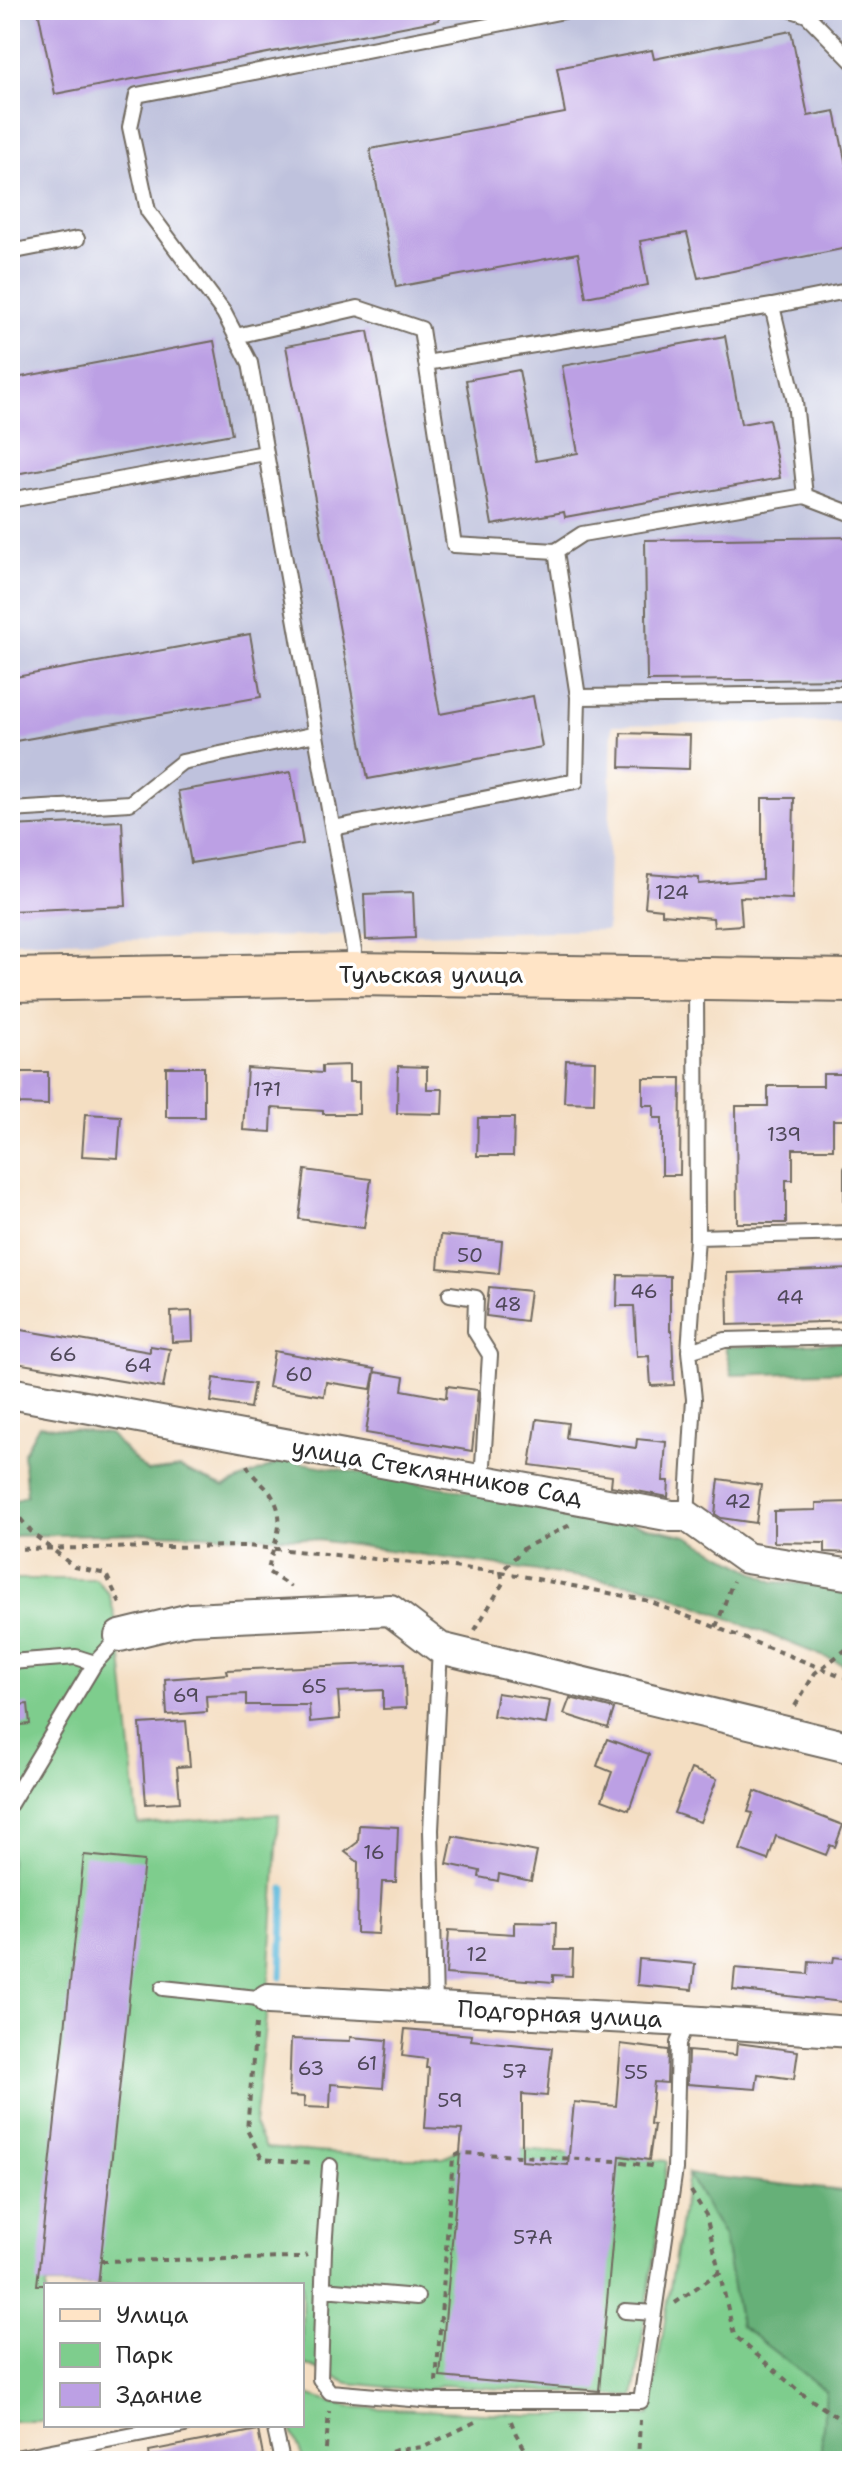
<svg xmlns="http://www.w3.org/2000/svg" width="862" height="2471" font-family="'Shantell Sans',sans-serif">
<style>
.industrial{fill:#bfc2dd}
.green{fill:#7ecd8d;stroke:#547c5c;stroke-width:2}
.forest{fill:#66b078;stroke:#486e52;stroke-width:2}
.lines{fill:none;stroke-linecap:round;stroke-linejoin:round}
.stream{stroke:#5ebadc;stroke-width:7}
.building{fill:#bca0e4}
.lane-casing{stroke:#716a60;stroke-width:18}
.street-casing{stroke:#716a60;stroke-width:34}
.secondary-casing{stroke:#716a60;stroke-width:46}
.path{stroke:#716a60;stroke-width:4;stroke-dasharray:6 6;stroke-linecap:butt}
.lane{stroke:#fff;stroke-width:14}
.street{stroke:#fff;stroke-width:30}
.secondary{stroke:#ffe4c6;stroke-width:42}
.labels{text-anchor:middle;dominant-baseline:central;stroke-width:7;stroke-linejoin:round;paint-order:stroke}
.number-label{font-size:20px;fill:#4f4859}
.street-label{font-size:24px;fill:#2b2b2b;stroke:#fff}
</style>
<rect width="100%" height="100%" fill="#fff"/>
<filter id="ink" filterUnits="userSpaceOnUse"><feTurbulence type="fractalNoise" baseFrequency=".0125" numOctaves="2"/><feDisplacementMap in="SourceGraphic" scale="16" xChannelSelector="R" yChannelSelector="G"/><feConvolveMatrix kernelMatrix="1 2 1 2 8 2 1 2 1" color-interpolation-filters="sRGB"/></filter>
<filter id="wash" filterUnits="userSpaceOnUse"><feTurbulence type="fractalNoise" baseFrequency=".006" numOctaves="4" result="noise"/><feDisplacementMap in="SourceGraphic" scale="32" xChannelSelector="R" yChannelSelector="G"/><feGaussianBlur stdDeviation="1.8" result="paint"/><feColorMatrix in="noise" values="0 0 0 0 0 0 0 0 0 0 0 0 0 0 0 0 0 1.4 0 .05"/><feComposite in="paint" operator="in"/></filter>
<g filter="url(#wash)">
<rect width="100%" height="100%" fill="#f4dec2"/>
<path class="industrial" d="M10,10H852V722L612,725L607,930L415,934V938L366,940L365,935L10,942Z"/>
<path class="green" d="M10,1579H96L109,1594L120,1636L138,1824L279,1814L268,1999L254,2125L265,2148L393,2158H444L459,2148L522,2149L667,2161L634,2397L441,2385L425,2391L348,2383L302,2363V2285H46V2421H10Z
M688,2174L724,2237L740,2325L827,2391L820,2461H304L289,2425H302V2387L310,2396L348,2407L528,2415H650Z"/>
<path class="forest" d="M852,1342V1371L732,1375L725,1347Z
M39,1425L109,1434L147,1472L180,1468L224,1487L285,1460L579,1511L687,1536L774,1582L843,1586L852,1600V1668L650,1587L303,1538L153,1533L10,1536V1503L27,1495L23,1454Z
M688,2174L852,2192V2461H820L826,2391L740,2325L724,2237Z"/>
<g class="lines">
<path class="stream" d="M281,1977L284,1889"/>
</g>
<g id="blocks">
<path class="building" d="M38,10H438L439,20L55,94Z
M791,31L808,116L835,111L852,194V247L698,278L687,233L640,241L648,285L586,297L578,253L396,287L370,149L565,113L557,68L652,50L654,59Z
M368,331L440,714L533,696L542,747L368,779L286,346Z
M725,336L741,424L769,419L780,478L565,517L564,512L492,525L466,380L519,370L536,461L578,453L562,366Z
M214,341L232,434L10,475V379Z
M852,537V679L647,681L645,540Z
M250,634L261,697L10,742V678Z
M621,733L690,735L689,769L620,767Z
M291,772L303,844L191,863L178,791Z
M762,798H794L792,899L740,897L742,925L714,927L713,918L662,914V909L645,907L648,874L699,878V884L762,879Z
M122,821L126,906L10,911V826Z
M413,892L415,938L366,940L364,894Z
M566,1060L595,1061L594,1103L564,1102Z
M349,1065V1082H359V1114H323V1111L272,1108L271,1132L243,1130L247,1068L322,1073V1066Z
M398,1066L427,1067V1089H443L442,1114L397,1113Z
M166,1067H204V1117H166Z
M19,1072H48V1105L19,1104Z
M823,1074H852V1120H833V1149H793V1180H786V1223H737L736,1106H768V1086H823Z
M643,1078H681L680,1175H662V1118H654V1105H643Z
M85,1114L121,1116L118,1158L82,1156Z
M478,1118H514L513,1156H477Z
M305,1170L371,1179L364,1228L299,1219Z
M441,1235L502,1241L499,1274L438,1268Z
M852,1269V1321L728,1325L727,1273Z
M618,1275L670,1276V1331H672L674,1385L651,1386L649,1356L637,1357L634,1306H617Z
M489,1287L530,1291L526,1321L486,1316Z
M192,1311L193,1341L172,1342L171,1312Z
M10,1328L150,1352V1346L170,1349L163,1388L10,1362Z
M274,1351L375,1369L371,1389L326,1382L324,1396L268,1387Z
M375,1372L404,1377L402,1390L446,1398L447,1386L478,1390L472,1451L366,1433Z
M214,1378L254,1384L250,1408L211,1402Z
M537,1419L568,1423L566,1438L636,1448L637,1439L666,1442L663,1481H669L668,1497L611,1486L612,1476L530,1465Z
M719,1479L761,1485L756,1523L721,1518L715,1514Z
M852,1502V1553L825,1552V1543L774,1542V1511L816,1510V1503Z
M404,1663L406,1708L383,1709V1690L338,1692L340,1719L310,1722L309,1705H246V1694L206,1696L207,1712L167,1715L165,1679L227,1674L226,1670Z
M497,1693L550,1701L546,1724L493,1716Z
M570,1698L614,1709L608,1728L564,1714Z
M28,1704L30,1724L10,1726V1706Z
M186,1721L190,1766L177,1767L180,1802L146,1804L140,1724Z
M607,1739L649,1754L629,1810L602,1800L612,1772L597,1766Z
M691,1769L717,1779L700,1822L674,1813Z
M755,1791L843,1825L835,1847L830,1845L826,1855L776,1836L768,1860L740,1850L753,1813L748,1812Z
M359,1825L398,1827L396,1882H382L379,1934L357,1933L358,1862L345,1852L358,1842Z
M453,1836L537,1852L531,1881L499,1874L498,1881L479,1877L480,1871L447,1864Z
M84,1855L144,1861L130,1990L98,2285H37Z
M514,1921L556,1922L555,1950H573L572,1976L553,1975V1982L446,1974L449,1930L514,1934Z
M834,1957L852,1959V2003L733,1990L735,1968L808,1974L809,1961L833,1963Z
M639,1959L695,1964L692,1990L637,1985Z
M405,2029L472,2035L471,2040L552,2048L547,2096L522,2094V2161L568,2165L574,2102L616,2106L621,2044L668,2050L667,2083L654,2082L650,2124L654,2125L649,2160L620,2156L599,2391L440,2377L462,2130L425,2128L429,2068H426L427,2059L402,2056Z
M350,2037L387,2040L383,2088L331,2084L330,2108L304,2107L305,2097L289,2096L291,2039L350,2041Z
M737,2043L798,2051L794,2079L758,2074L756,2089L687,2084L688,2051L736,2055Z
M258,2430L264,2461H150L149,2451Z"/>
</g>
</g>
<g filter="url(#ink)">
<use href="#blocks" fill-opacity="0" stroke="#716a60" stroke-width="2"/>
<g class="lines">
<g class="lane-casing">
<path id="lane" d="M792,10L807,15L852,61
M10,252L77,239
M236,336L358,308L421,329L454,545L556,551L578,697
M426,363L772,306
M805,496L795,402L772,306L852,290
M10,500L265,453
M556,551L582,534L805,496L852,514
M10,810L130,803L182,762L316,734
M333,828L576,781L578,697L852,694
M352,970L354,950L250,363L224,313L148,211L130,127L137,95L569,10
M697,1237L852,1233V1169
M450,1294L476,1298L475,1331L490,1355L482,1480
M689,1351L725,1340L852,1337
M687,1516L694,1399L689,1351L697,1237L696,982
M10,1662L76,1657L95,1663
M10,1804L95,1663L120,1636
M163,1988L268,1999
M435,2007L431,1830L440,1648
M330,2166L324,2249L320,2379L330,2392L434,2401H641L675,2169L678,2043L687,2021
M323,2289L417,2297
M625,2311L654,2313
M274,2425L282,2461
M10,2459L185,2425"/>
</g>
<g class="street-casing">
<path id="street" d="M10,1393L672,1516H687L746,1558L852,1575
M120,1636L190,1619L390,1610L440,1648L852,1748
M268,1999L687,2021L852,2032"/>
</g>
<g class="secondary-casing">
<path id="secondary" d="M10,980L352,974L852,981"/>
</g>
<path class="path" d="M247,1465C252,1477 264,1484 271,1494C290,1524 271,1543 268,1572L291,1587
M10,1497L19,1517L33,1534L51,1548L74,1567L106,1574L122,1608
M10,1549L247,1546L501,1572L645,1600L852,1680
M716,1627L733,1581
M475,1630L503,1583L501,1572L524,1548L570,1525
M795,1706L815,1673L852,1645
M256,2024L247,2130L262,2159L314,2164
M691,2191L706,2215L734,2335L801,2393L852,2427
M101,2261L299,2258L307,2255
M675,2303L719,2272
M436,2382L453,2157L461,2153L617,2161L657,2167
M511,2421L516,2434L532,2461
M325,2461L329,2411
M369,2461L396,2450L424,2447L475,2422
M638,2461L640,2420"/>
<use href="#lane" class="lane"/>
<use href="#street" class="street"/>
<use href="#secondary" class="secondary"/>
</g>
</g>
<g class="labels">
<g class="number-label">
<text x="672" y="892">124</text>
<text x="267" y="1089">171</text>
<text x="784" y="1134">139</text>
<text x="470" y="1255">50</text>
<text x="644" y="1291">46</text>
<text x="790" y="1297">44</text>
<text x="508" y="1304">48</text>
<text x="63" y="1354">66</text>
<text x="138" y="1365">64</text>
<text x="299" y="1374">60</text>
<text x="738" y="1501">42</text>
<text x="314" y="1686">65</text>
<text x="186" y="1695">69</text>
<text x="374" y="1852">16</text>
<text x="477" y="1954">12</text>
<text x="367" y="2063">61</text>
<text x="311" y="2068">63</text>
<text x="515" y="2071">57</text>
<text x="636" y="2072">55</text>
<text x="450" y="2100">59</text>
<text x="533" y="2237">57А</text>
</g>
<g class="street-label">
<text x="431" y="975">Тульская улица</text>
<text transform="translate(437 1472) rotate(10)">улица Стеклянников Сад</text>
<text transform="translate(560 2014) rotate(3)">Подгорная улица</text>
</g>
</g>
<rect width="862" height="2471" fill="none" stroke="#fff" stroke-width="40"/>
<rect x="44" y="2283" width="260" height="144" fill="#ffffff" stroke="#aaaaaa" stroke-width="2"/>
<rect x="60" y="2309" width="40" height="12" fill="#ffe4c6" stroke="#aaaaaa" stroke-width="2"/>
<text x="116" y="2323" font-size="24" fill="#2b2b2b">Улица</text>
<rect x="60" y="2343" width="40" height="24" fill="#7ecd8d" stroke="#aaaaaa" stroke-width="2"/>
<text x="116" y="2363" font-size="24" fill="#2b2b2b">Парк</text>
<rect x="60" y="2383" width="40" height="24" fill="#bca0e4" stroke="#aaaaaa" stroke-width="2"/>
<text x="116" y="2403" font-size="24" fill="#2b2b2b">Здание</text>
</svg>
